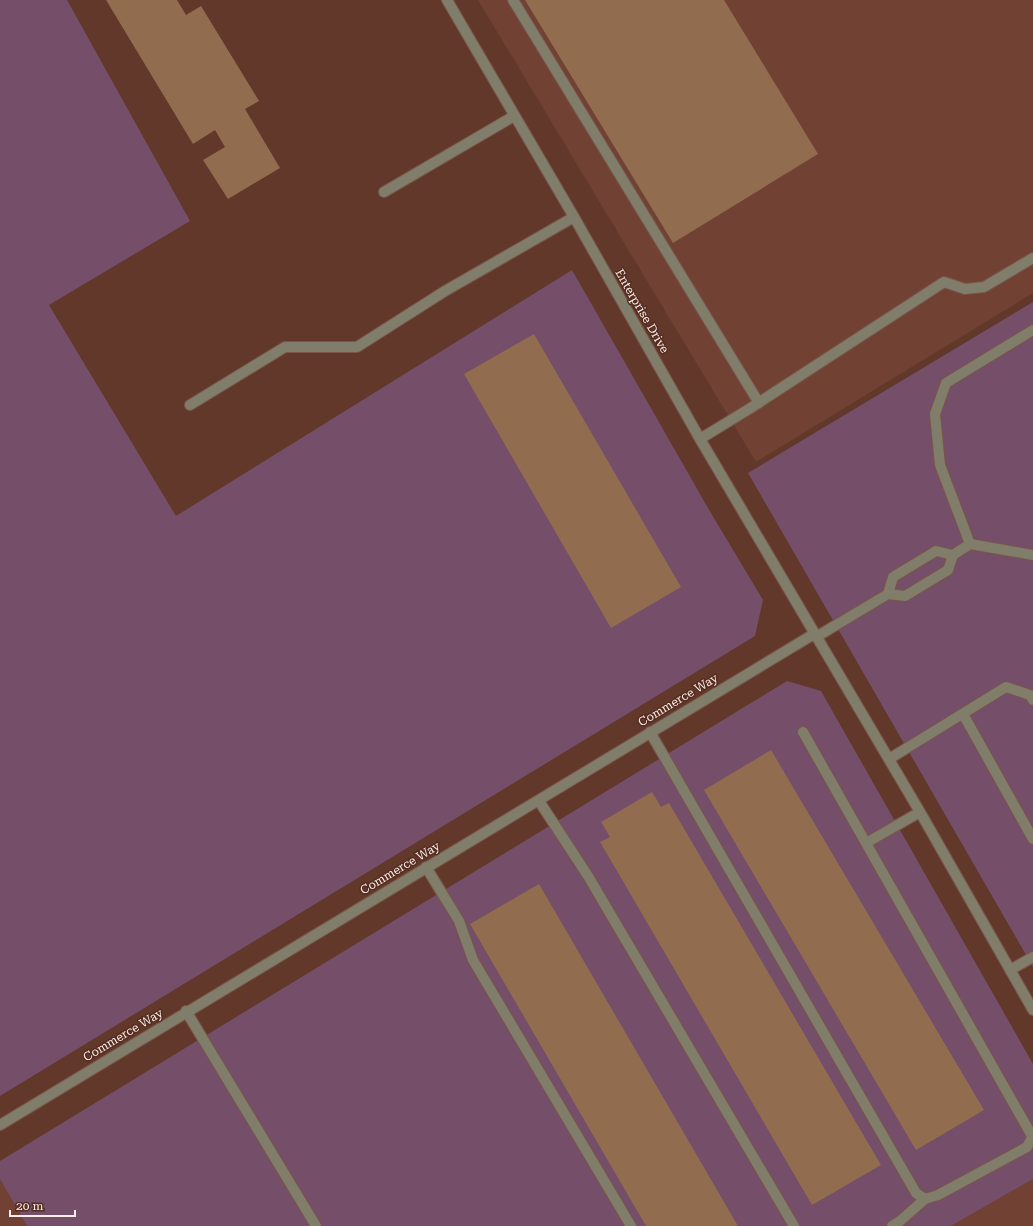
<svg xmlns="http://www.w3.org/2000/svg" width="1033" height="1226" font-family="'Roboto Serif',serif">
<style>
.built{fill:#714233}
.green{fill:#754e69}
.building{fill:#926c4f}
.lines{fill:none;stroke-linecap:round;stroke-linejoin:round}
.minor-casing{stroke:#7a5549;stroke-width:12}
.minor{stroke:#807d6a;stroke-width:10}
.labels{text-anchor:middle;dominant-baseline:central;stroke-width:3;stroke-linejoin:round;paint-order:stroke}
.street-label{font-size:12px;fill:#feeee9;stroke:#552d20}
</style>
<rect width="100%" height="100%" fill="#61382a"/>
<path class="built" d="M478,0H1033V293L756,462Z
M0,1179L27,1226H0Z
M1033,1179V1226H951Z"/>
<path class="green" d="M0,0H67L190,221L49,305L176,516L572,270L708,508L763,600L755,636L0,1096Z
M1033,302V967L748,473Z
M787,681L821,691L1033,1064V1179L951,1226H27L0,1179V1161Z"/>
<path class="building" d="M106,0H177L186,15L201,6L259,101L245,109L280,168L228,199L203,160L225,147L215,130L193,144Z
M525,0H724L818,154L673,243Z
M534,334L681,587L611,628L464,374Z
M771,750L984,1110L916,1150L704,790Z
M652,792L661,807L669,803L881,1165L812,1205L600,842L610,837L601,822Z
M539,884L738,1226H646L470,924Z"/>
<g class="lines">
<g class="minor-casing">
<path id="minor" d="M447,0L574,217L700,439L920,812L1033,1010
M513,0L759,403
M384,192L514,116
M190,405L285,347H357L445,291L574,217
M700,439L749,409L944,282L965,289L984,287L1033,258
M970,544L940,465L935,414L946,383L1033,330
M888,594L905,596L948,570L953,555L970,544L1033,555
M816,637L888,594L893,577L936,551L953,555
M963,714L1033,839
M650,732L916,1193L925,1199L938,1195L1027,1147L1033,1136
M803,732L1032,1136
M889,759L1006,687L1030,695L1033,700
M539,801L588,876L794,1226
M866,843L920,812
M426,867L459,921L473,960L631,1226
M1010,970L1033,957
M186,1011L316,1226
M0,1125L814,634
M892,1226L900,1221L925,1199"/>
</g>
<use href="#minor" class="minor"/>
</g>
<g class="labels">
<g class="street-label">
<text transform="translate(642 311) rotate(60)">Enterprise Drive</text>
<text transform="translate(678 700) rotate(-31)">Commerce Way</text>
<text transform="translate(400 868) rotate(-31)">Commerce Way</text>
<text transform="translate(123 1035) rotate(-31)">Commerce Way</text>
</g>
</g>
<path d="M10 1210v6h65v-6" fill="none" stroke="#feeee9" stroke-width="2"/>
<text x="16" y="1210" font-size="12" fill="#feeee9" stroke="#552d20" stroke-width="3" paint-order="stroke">20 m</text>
</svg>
